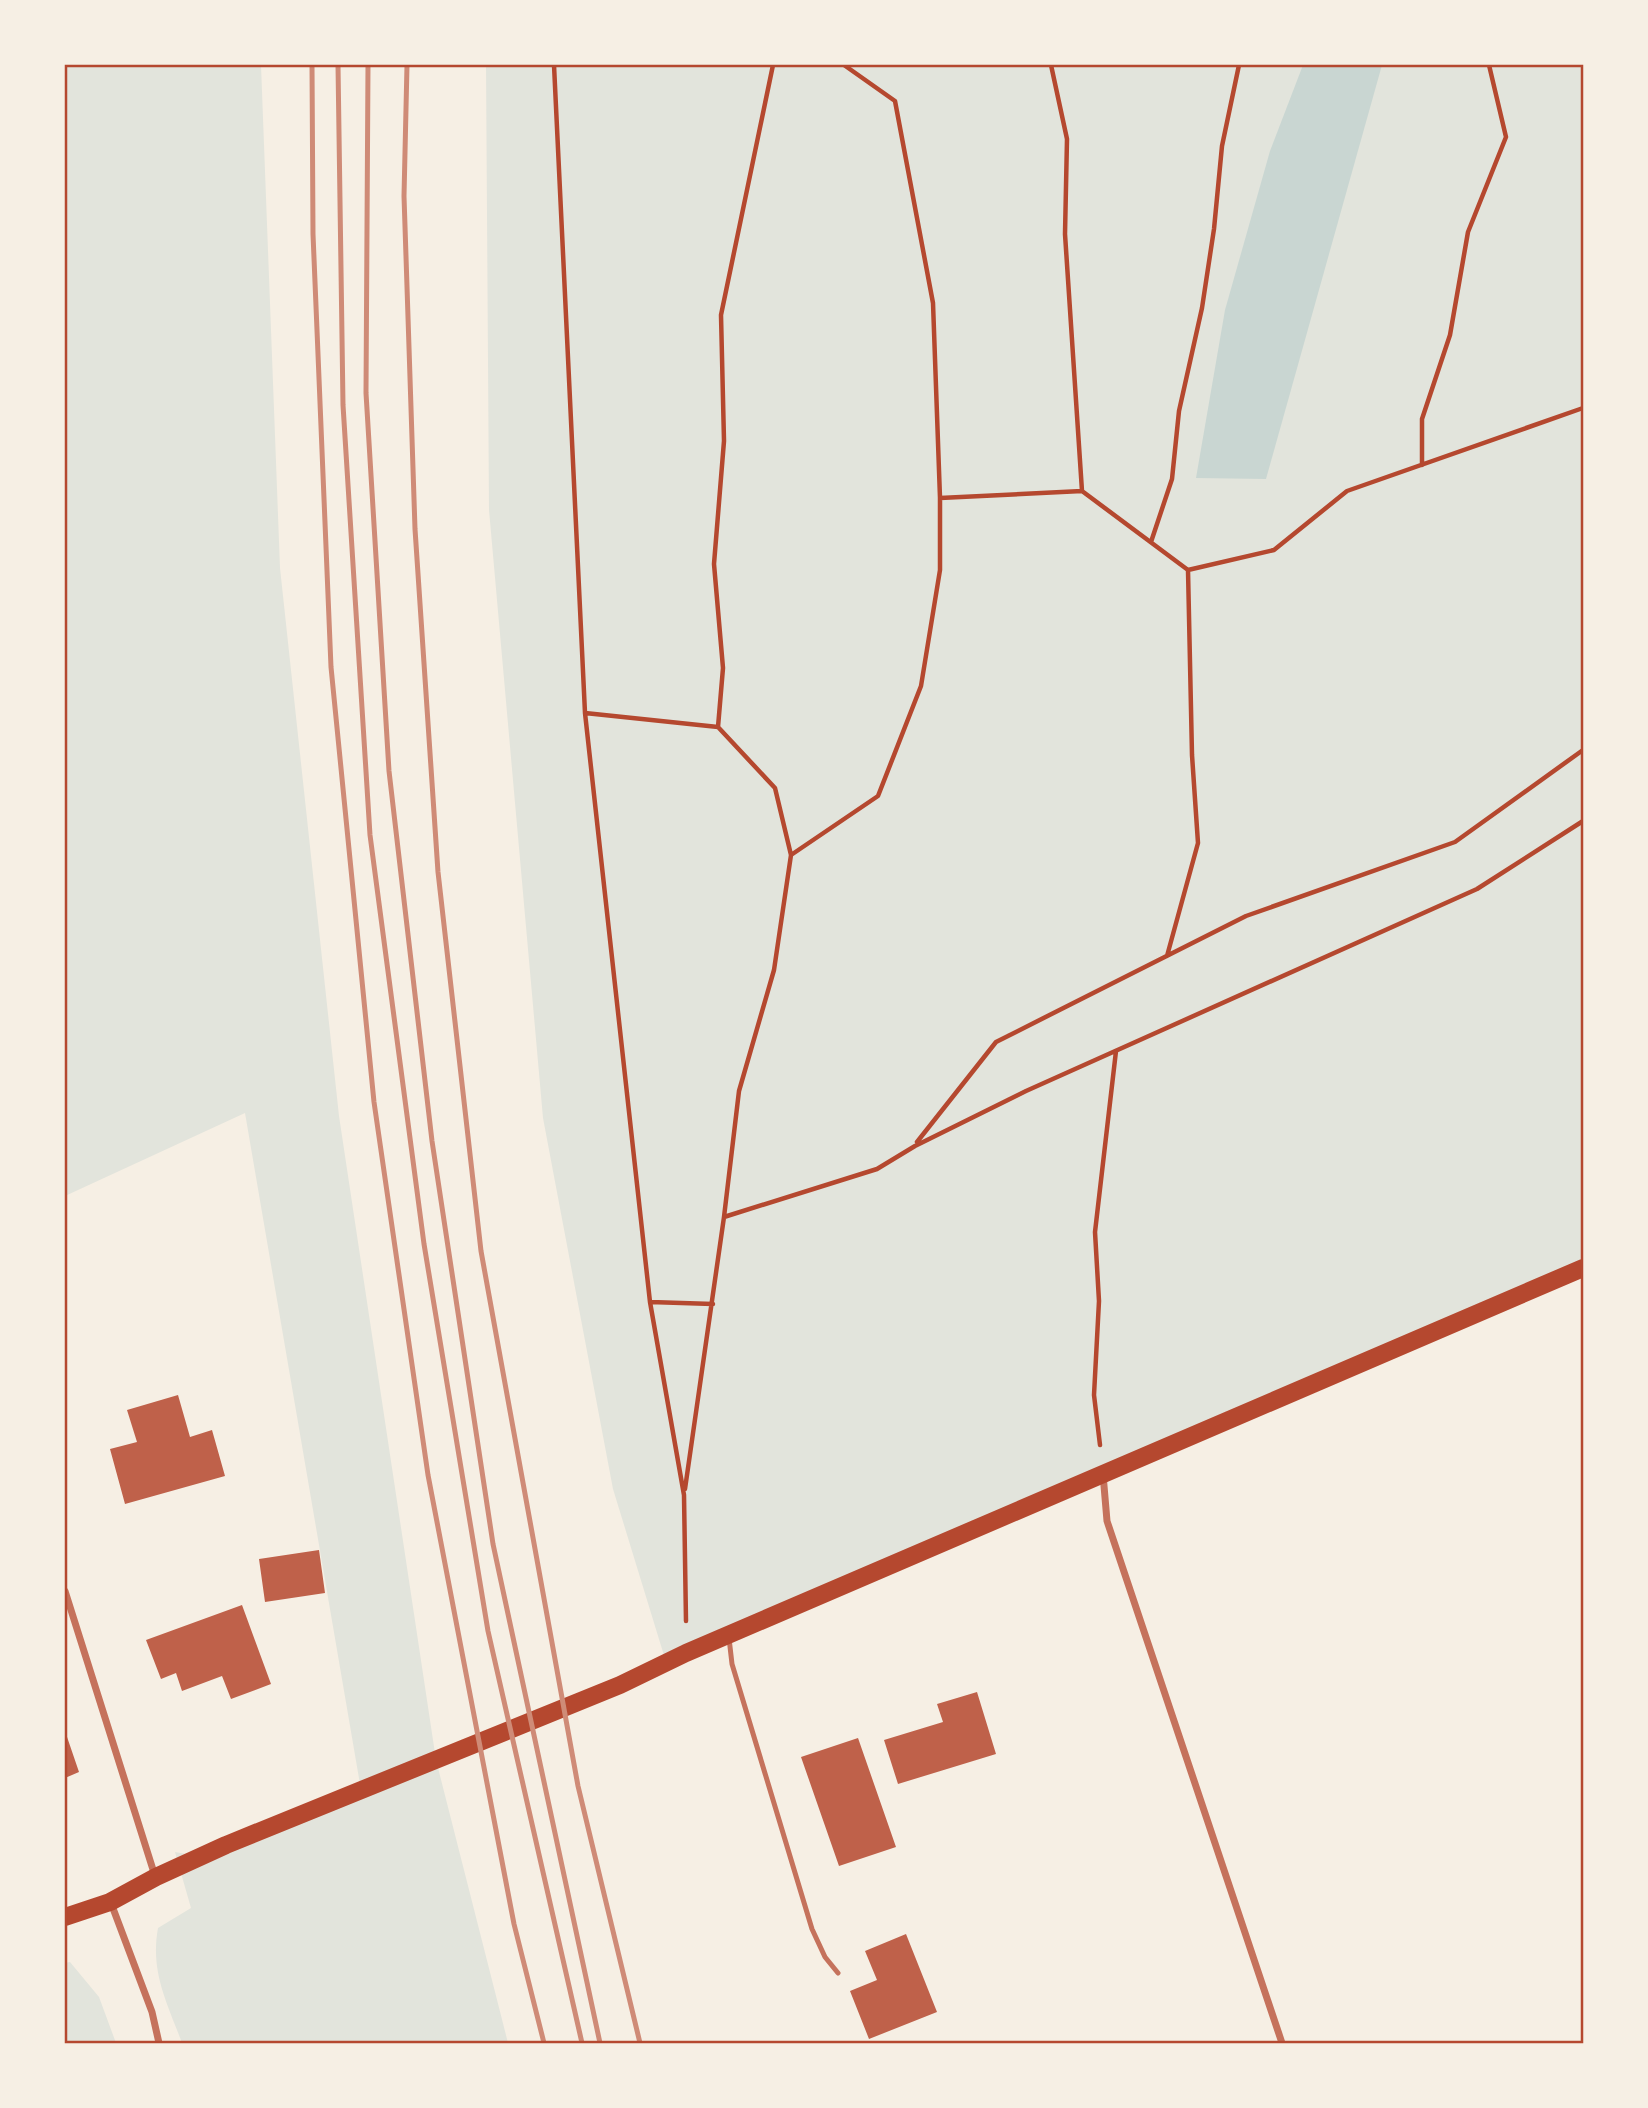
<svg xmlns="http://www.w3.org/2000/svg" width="1648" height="2108" font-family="'Source Serif 4',serif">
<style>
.green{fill:#e2e4dc}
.water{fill:#c9d6d2}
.building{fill:#bf614a}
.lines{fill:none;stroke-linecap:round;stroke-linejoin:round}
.path{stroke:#b5482f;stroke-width:4.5}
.service{stroke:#c5725c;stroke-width:5}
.minor{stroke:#c5725c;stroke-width:7}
.primary{stroke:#b5482f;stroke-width:18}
.rail{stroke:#cf8b77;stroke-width:5}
.neatline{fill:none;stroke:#b5482f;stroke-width:2.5}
</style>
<rect width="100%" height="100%" fill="#f6efe4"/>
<path class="green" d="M65,65H261L280,568L339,1116L436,1760L508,2043H182C167,2002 150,1972 158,1928L191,1908L175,1852L203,1857L361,1790L245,1113L65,1196Z
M486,65H1583V1268L666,1662L613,1489L543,1118L489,510Z
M70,1962L99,1997L116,2043H65V1963Z"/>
<path class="water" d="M1303,65H1382L1266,479L1196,478L1225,310L1270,151Z"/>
<path class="building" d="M178,1395L190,1437L212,1430L225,1476L125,1504L110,1449L137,1442L127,1410Z
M319,1550L325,1593L265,1602L259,1559Z
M242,1605L271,1684L231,1699L222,1676L182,1691L176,1673L161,1679L146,1640Z
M977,1692L996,1754L898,1784L884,1740L943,1722L937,1704Z
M65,1731L79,1772L65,1778Z
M858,1738L896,1847L839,1866L801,1757Z
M906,1934L937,2012L869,2039L850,1991L877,1980L865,1951Z"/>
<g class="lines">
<path class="path" d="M554,65L585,713L650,1302L684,1495L686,1621
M773,65L721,315L724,441L714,564L723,668L718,727L775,788L791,855
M844,65L895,101L933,303L940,498
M1051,65L1067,139L1065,234L1082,491
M1422,465V419L1450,335L1468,232L1506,137L1489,65
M1151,542L1172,479L1179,411L1202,308L1214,229L1222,146L1239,65
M585,713L718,727
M1167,956L1198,843L1192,755L1188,570
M917,1142L996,1042L1246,916L1455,842L1583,750
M724,1217L739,1091L774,970L791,855L878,796L921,686L940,570V498L1082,491L1188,570L1274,550L1347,491L1583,408
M650,1302L713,1304
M1100,1445L1094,1395L1099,1301L1095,1232L1116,1051
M685,1489L724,1217L877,1169L915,1146L1026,1091L1477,889L1583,821"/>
<path class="service" d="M729,1638L732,1664L812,1929L825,1957L838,1973"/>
<path class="minor" d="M1103,1474L1107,1521L1282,2043
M65,1591L155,1876
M111,1903L152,2012L159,2043"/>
<path class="primary" d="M65,1917L110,1902L156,1877L226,1845L620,1685L686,1653L1583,1268"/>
<path class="rail" d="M312,65L313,234L331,667L374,1102L428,1475L514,1924L544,2043
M338,65L343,405L370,835L424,1244L488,1631L582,2043
M368,65L366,393L389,771L432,1141L493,1544L600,2043
M407,65L404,196L415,529L438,872L481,1251L578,1786L640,2043"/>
</g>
<rect width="1648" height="2108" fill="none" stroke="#f6efe4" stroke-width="133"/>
<rect x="66" y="66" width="1516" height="1976" class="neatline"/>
</svg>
